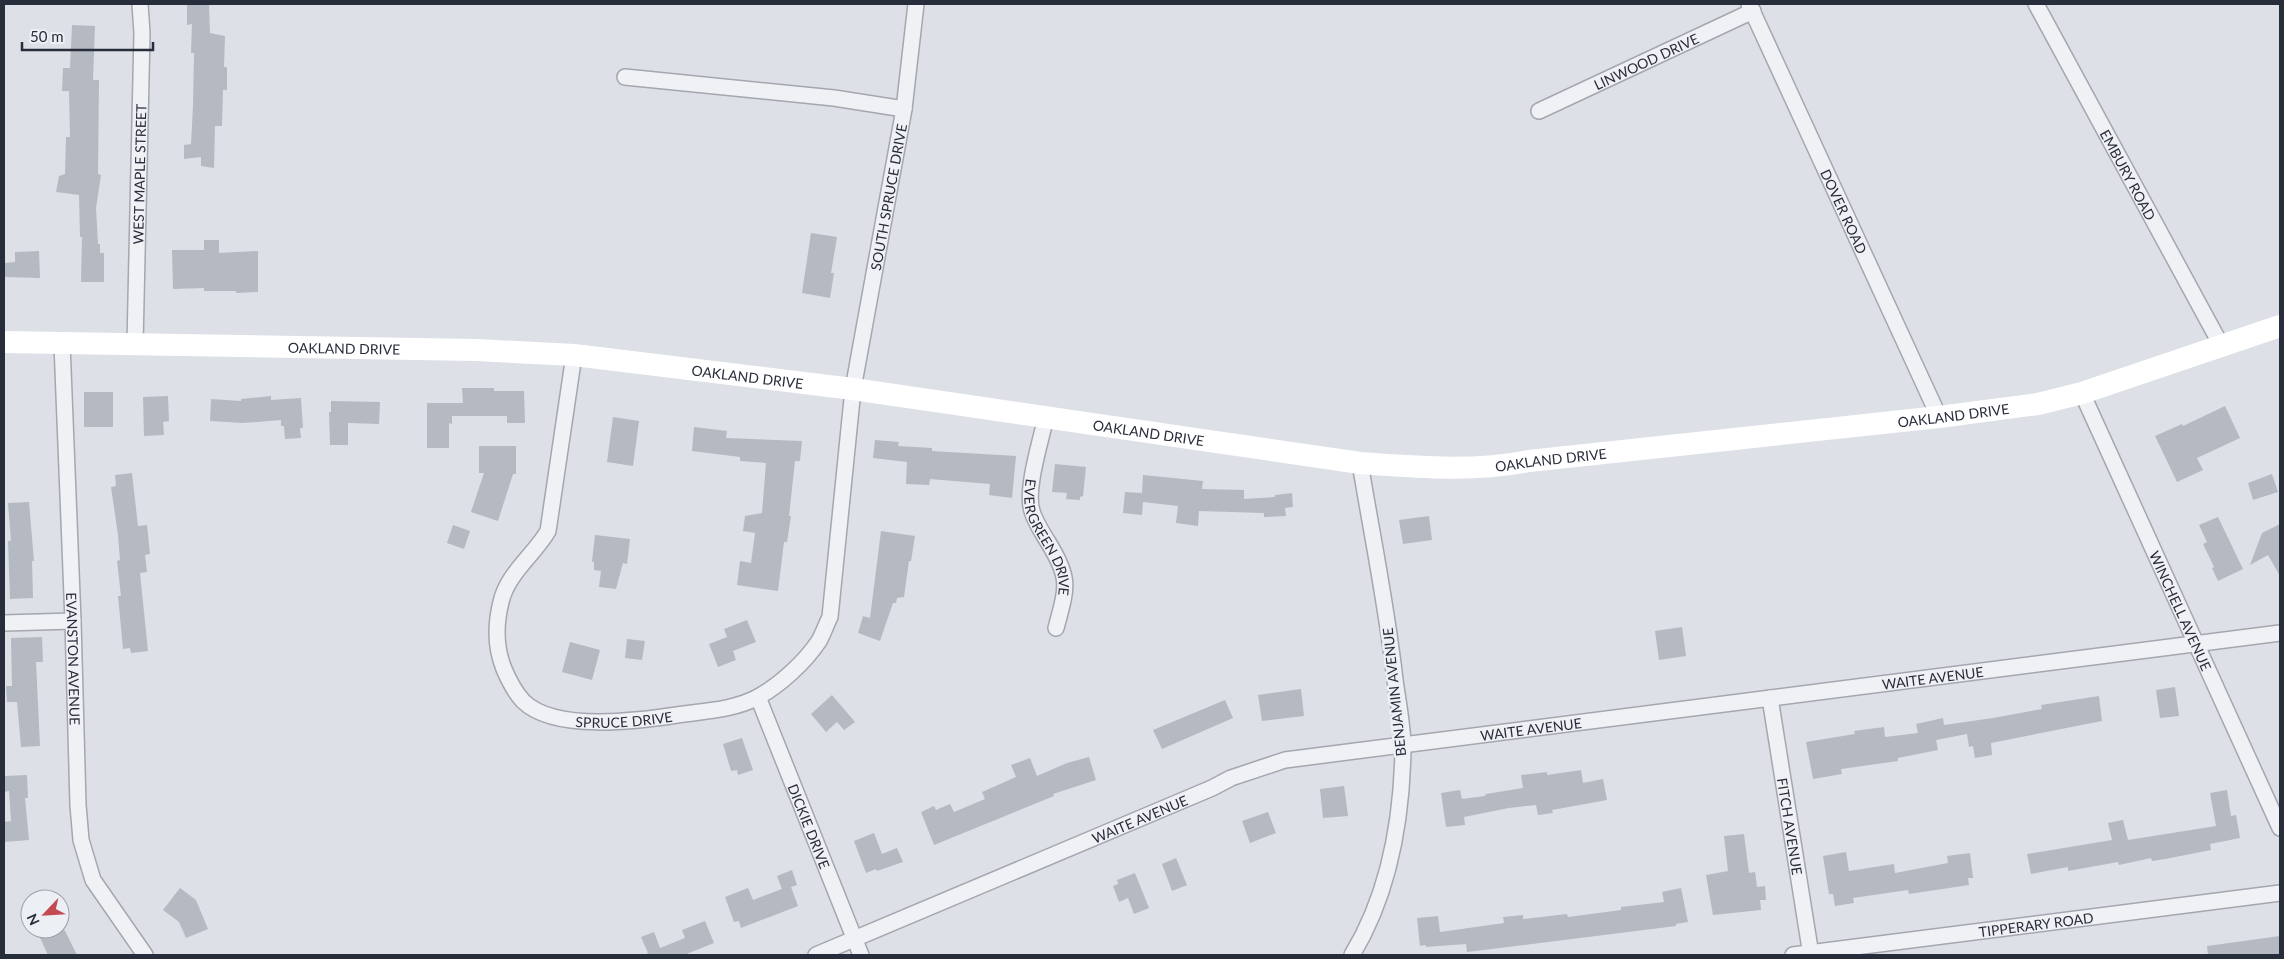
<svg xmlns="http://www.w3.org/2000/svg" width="2284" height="959" font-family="Lato,sans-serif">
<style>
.building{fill:#b5b9c2}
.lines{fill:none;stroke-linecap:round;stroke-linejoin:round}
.minor-casing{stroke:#a3a7af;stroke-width:18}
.minor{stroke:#f0f1f5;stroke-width:15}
.secondary{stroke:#fff;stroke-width:22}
.labels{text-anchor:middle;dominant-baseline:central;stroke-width:5;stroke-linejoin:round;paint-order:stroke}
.street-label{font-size:14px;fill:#282d3b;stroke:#eceff4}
</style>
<rect width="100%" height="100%" fill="#dde0e6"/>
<path class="building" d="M187,4H209L210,33L225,36L224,67H227V90H223L222,126H215L214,168L201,166V157L184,159V145L191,144L193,106L194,53H191L192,24L187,25Z
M72,25L95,26L93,80H99L98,174L101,175L96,208L98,244H100V253H104V282H81L82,237H80L79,195L56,192L59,176L65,174L66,137H70L69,91H62L63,68H70Z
M811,233L837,237L831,273H834L830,298L802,293Z
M204,240H219V253L258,251V292L236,293V291H204V288L173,289L172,250H204Z
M39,251L40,278L4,277V263L15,262V252Z
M462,388H494V391H524L525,423H507V416H452V424L449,423V448H427V403H463Z
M84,392H113V427H84Z
M168,396L169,421L163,422L164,435L144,436L143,397Z
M271,396V400L301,398L303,428H300L301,438L285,439L284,426H281V420L243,423L210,421L211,399L241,401V399Z
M331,401L380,402L379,424L348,423V445H330L329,412H331Z
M2225,406L2240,438L2197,458L2203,470L2177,482L2155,436L2182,424L2183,426Z
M613,417L639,421L633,466L607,462Z
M694,427L727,431L726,438L802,441L800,461H795L789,516H791L787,542H784L778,591L737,585L740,561L751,563L755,533L743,531L745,516L762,513L766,463L740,461V457L692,451Z
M875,440L899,442L898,446L932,448V451L1016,456L1012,498L989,495L990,484L930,479L929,485L906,484L907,462L873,458Z
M479,446H516V474H513L498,521L471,512L484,473H479Z
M1055,464L1086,467L1083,496L1080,497V500L1066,499L1067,493L1052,492Z
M132,473L138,526L147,525L150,554L145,555L147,572L140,573L148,651L131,653L130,648L123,649L118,596H121L117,561L120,560L118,535L111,487L116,486L115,475Z
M2272,474L2278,492L2253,500L2248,483Z
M1143,475L1203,481L1202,489L1244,490V499L1275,497V495L1292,493L1293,507L1285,508L1286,516L1264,517V513L1199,511L1198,526L1176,523L1178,506L1143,502L1142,515L1123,513L1125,492L1142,493Z
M29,502L34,561H32L33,598L10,599L8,541H11L8,503Z
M1429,516L1432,540L1403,544L1399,520Z
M2218,517L2243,569L2218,581L2212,568L2214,567L2203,544L2207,542L2199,525Z
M2280,524V576L2268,555L2250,565L2262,533Z
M453,525L470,531L464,549L447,543Z
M881,531L915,536L911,561H909L904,597L897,598L896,603H893L880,641L858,633L863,616L870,618Z
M595,535L630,539L627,564L623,563L616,589L599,587L601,571L594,570V563L592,561Z
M747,620L756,642L733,651L736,660L718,667L709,644L727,637L724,629Z
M1682,627L1686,656L1659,660L1655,631Z
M42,637L43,662H36L40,746L21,747L17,702H7L6,686H12L11,638Z
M627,639L645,641L642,660L625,658Z
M570,642L600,650L592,680L562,672Z
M2175,687L2179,716L2160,718L2156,690Z
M1301,689L1304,716L1262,721L1258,695Z
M832,695L855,722L844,730L837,722L826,732L811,714Z
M2099,696L2102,721L1991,743L1992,755L1975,758L1973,746L1969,747L1967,734L1936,740L1938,750L1898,758V761L1841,769L1842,774L1813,779L1806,742L1855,734L1854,731L1884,727L1885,737L1918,733L1916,724L1943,718L1944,725L1993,718L2042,709L2041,705Z
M1225,700L1233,718L1162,749L1153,730Z
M742,738L753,770L738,775L737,770L731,771L723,744Z
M1089,757L1096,780L1053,794L1054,796L934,845L921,812L934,806L936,810L950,804L954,812L985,799L982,792L1016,777L1011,765L1030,758L1037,776L1067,763Z
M1581,770L1583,783L1603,779L1607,800L1552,810L1553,813L1538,815L1536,805L1509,808L1464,817L1465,825L1446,827L1441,793L1460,790L1462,799L1485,796L1486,794L1523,788L1521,775L1547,772V775Z
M27,775L28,798H25L29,840L4,842V822L11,821L9,791L4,792V776Z
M1344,786L1348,816L1323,818L1320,789Z
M2227,790L2231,816L2236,815L2240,838L2210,844L2211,850L2165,859L2152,861L2151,858L2119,865L2118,862L2068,871V867L2031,874L2027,854L2112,840L2108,823L2123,820L2128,840L2216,826L2210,793Z
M1268,812L1276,833L1250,843L1242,821Z
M874,833L882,854L897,848L903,862L877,871L876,869L866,873L854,841Z
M1744,834L1749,873L1755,872L1757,887L1765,886L1766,900H1760L1761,910L1713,915L1706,875L1728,871L1724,836Z
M1846,852L1849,871L1894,864L1895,873L1948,863L1947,856L1970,853L1973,878H1968L1969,885L1909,894L1908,890L1853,898L1854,903L1835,906L1833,894H1829L1823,856Z
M1176,858L1187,885L1172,891L1162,864Z
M792,870L797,885L791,887L798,906L741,928L739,921L734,922L725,897L748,888L753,900L782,889L777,876Z
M1135,873L1149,908L1134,914L1128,898L1119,902L1113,886L1118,884L1117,880Z
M180,888L196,900L208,929L186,938L179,922L163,910Z
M1681,888L1688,922L1676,924V926L1467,952L1466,944L1426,947V945L1420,946L1417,918L1438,916L1440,932L1504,923L1503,917L1523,915V919L1567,914L1568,917L1621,910V907L1664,902L1662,892Z
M705,921L714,943L684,955H644L648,953L641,937L654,932L660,948L685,938L682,930Z
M36,929H64L77,955H48Z
M2280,936V955H2208L2207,946Z"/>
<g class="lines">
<g class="minor-casing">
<g id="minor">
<path id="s1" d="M1749,4L1939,417"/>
<path id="s2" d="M2036,4L2221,345"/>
<path d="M625,77L834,98L904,109"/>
<path id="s3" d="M1539,111L1753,11"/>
<path id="s4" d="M62,344L73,621L78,805L81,840L93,880L145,955"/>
<path id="s5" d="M135,344L142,33L140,4"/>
<path id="s6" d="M574,355L548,531C534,555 507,574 501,602C495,626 495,647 504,669C509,681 514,691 523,701C554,732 638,721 677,715C704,711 734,710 758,697C780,685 805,662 819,641C823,634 826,625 830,617L853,389L904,109L916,4"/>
<path id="s7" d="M2082,393L2280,828"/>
<path id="s8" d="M1046,417C1041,440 1025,490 1032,511C1035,522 1042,532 1048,542C1071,579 1067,587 1056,628"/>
<path d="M4,623L73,621"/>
<path id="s9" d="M758,697L861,955"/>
<path id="s10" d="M1770,698L1811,955"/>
<path id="s11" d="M816,955L1212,788L1231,778L1285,760L2280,633"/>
<path d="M1352,955C1389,894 1402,818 1403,748C1403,726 1398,702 1395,680C1387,608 1372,535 1360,463"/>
<path id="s12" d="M1793,955L2280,893"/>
</g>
</g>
<use href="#minor" class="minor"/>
<path class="secondary" id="s13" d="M4,342L476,350L574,355L853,389L1360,463C1417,467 1473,472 1529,461L1939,417L2038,404L2082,393L2280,326"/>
</g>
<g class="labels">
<g class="street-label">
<text stroke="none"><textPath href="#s3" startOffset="118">LINWOOD DRIVE</textPath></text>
<text stroke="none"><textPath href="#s5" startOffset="170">WEST MAPLE STREET</textPath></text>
<text stroke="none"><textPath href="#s2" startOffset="194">EMBURY ROAD</textPath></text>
<text stroke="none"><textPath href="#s6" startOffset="1146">SOUTH SPRUCE DRIVE</textPath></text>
<text stroke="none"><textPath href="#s1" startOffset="228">DOVER ROAD</textPath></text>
<text stroke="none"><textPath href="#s13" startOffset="340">OAKLAND DRIVE</textPath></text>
<text stroke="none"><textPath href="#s13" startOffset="745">OAKLAND DRIVE</textPath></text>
<text stroke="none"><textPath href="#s13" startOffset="1960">OAKLAND DRIVE</textPath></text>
<text stroke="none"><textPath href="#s13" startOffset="1150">OAKLAND DRIVE</textPath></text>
<text stroke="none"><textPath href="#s13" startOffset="1555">OAKLAND DRIVE</textPath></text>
<text stroke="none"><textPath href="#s8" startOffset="126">EVERGREEN DRIVE</textPath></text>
<text stroke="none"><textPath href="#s7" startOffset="239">WINCHELL AVENUE</textPath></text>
<text stroke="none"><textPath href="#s4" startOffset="315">EVANSTON AVENUE</textPath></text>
<text stroke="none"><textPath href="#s11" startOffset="1161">WAITE AVENUE</textPath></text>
<text transform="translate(1394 692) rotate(-96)">BENJAMIN AVENUE</text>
<text stroke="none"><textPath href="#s6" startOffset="475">SPRUCE DRIVE</textPath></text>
<text stroke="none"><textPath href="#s11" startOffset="756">WAITE AVENUE</textPath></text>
<text stroke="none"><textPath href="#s11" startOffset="351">WAITE AVENUE</textPath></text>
<text stroke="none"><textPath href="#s9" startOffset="139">DICKIE DRIVE</textPath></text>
<text stroke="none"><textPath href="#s10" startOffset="130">FITCH AVENUE</textPath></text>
<text stroke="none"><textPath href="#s12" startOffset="245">TIPPERARY ROAD</textPath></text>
</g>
</g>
<rect width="2284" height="959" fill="none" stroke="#282d3b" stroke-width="10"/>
<g transform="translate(45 914) rotate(245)"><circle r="24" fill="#eceff4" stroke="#9ea1aa"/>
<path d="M0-4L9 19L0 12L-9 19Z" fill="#c34a53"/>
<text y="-8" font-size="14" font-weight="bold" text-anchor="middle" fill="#282d3b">N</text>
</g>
<path d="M22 42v8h131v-8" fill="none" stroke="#282d3b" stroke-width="2.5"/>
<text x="30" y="42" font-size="15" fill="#282d3b" stroke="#eceff4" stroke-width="4" paint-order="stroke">50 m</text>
</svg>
